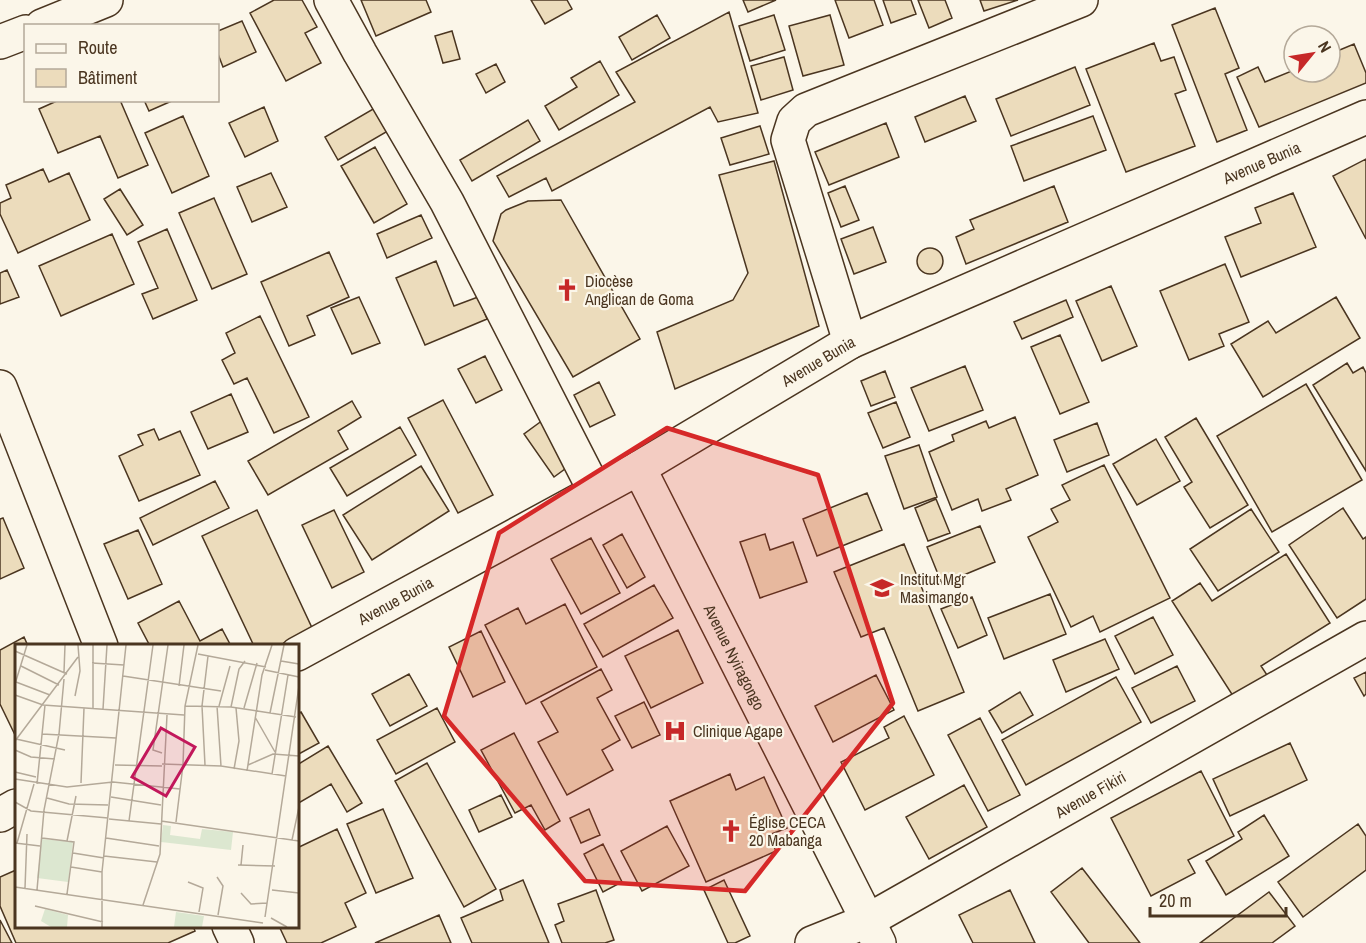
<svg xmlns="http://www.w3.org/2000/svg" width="1366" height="943" font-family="'Archivo Narrow',sans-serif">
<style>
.building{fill:#ecdcbc;stroke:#4a3520;stroke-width:1.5}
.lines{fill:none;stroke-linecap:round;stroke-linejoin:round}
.minor-casing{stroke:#4a3520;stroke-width:36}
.minor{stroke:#fbf6e9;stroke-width:33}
.marked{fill:#d62828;fill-opacity:0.2;stroke:#d62828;stroke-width:4.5;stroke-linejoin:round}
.labels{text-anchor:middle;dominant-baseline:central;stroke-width:4.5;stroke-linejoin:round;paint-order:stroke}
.street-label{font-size:16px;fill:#4a3520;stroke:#fbf6e9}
.poi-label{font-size:16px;fill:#4a3520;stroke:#fbf6e9;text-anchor:start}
.inset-road{fill:none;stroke:#b4a999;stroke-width:1.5}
.view{fill:#c2185b;fill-opacity:0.15;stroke:#c2185b;stroke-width:3}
.inset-edge{fill:none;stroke:#4a3520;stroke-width:3}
</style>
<rect width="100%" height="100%" fill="#fbf6e9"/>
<path class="building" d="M274,0H302L317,27L305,33L321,63L286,81L250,13Z
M361,0H426L431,12L376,36Z
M531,0H567L572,9L545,24Z
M743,0H776L748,12Z
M835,0H874L883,25L849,38Z
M883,0H911L916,14L891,23Z
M918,0H945L952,18L929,28Z
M980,0H1018L984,11Z
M1215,8L1239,68L1225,74L1247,130L1217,142L1172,25Z
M729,12L758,113L718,122L710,107L552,191L546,178L509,197L497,176L635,102L616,72Z
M657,15L670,38L632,60L619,37Z
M774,15L785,50L750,61L739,26Z
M830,15L844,65L803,76L789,26Z
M242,21L256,52L223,67L218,54V31Z
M452,31L460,59L443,63L435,36Z
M1154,43L1161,61L1174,57L1186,90L1175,94L1195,146L1126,172L1086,69Z
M1354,44L1366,73V83L1259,127L1237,77L1258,67L1265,82L1294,70V72H1330V54Z
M784,57L793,90L761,100L751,66Z
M600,61L619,95L559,130L545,106L577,87L571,78Z
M496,64L505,82L486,93L476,74Z
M1075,67L1090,105L1011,136L996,99Z
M965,96L976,121L925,142L915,117Z
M59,100H120L148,165L118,178L100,136L58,153L39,109Z
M144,100H174L149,111Z
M380,105L393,128L338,160L325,137Z
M264,107L278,141L245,157L229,123Z
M183,116L209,176L172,193L145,133Z
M1093,116L1106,150L1024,181L1011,146Z
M528,120L540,141L472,181L460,160Z
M886,123L899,157L829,185L815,152Z
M760,126L769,154L730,165L721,138Z
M375,147L407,204L374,223L341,166Z
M1366,159V239L1333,176Z
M774,161L819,326L675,389L657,332L733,300L748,273L719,175Z
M43,169L49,182L69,173L90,220L18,253L0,214V203L11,198L6,185Z
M271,173L287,207L252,222L237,187Z
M845,186L859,220L841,227L828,193Z
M1054,186L1068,222L966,264L956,237L974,229L970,220Z
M120,189L143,225L127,235L104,199Z
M1293,193L1316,247L1241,277L1225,237L1261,223L1255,208Z
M214,198L247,274L212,289L179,213Z
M561,200L640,339L573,377L493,241L501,214L506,210L528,201Z
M561,200L640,339L573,377L493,241L501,214L506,210L528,201Z
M421,215L432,238L387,258L377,234Z
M873,227L886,262L854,274L841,239Z
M167,229L197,300L153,319L142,294L158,288L138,242Z
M112,234L134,284L61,316L39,266Z
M917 261a13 13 0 1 1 26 0a13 13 0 1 1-26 0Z
M329,252L349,297L307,316L315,335L289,346L261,282Z
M436,261L454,306L478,297L487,319L425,345L396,278Z
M1225,264L1249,322L1219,334L1224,346L1189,360L1160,291Z
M7,270L19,297L0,304V273Z
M1111,286L1137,346L1102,361L1076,301Z
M359,297L380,343L352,354L331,308Z
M1336,297L1360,338L1263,397L1231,344L1268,321L1276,333Z
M1066,300L1073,317L1022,339L1014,322Z
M260,316L309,417L274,433L247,378L234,384L222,360L235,353L226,333Z
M1060,335L1089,402L1060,414L1031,347Z
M485,356L502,390L476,403L458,369Z
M1347,363L1353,373L1363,367L1366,373V471L1313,385Z
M965,366L983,410L929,431L911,388Z
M885,371L895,397L871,406L861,381Z
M599,382L615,415L590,427L574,395Z
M1306,384L1362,480L1272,532L1217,436Z
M231,394L248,432L208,449L191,412Z
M443,400L493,495L458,513L408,418Z
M352,401L361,417L338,431L348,449L268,495L248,461Z
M896,402L910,437L883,448L868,413Z
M1015,417L1038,475L1006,489L1011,500L982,511L978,499L952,510L929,452L954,441L952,435L986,421L989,428Z
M1196,418L1248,505L1210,528L1184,487L1192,482L1165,437Z
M543,420L573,463L554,477L524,434Z
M1097,423L1109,455L1067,472L1054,440Z
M400,427L416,455L347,496L330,468Z
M154,429L159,440L180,431L200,475L139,501L119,456L143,445L138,435Z
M1156,439L1180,481L1137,505L1113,464Z
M919,445L937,497L904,509L885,456Z
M1104,465L1170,598L1100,632L1093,616L1071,627L1028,537L1058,522L1051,509L1070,500L1062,485Z
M421,466L449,511L372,560L343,515Z
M215,481L229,508L153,545L140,518Z
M867,493L882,530L817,556L803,519Z
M936,499L950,533L928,541L915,508Z
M1343,508L1363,539L1366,537V599L1337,618L1289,545Z
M1251,509L1279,552L1218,591L1190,549Z
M257,510L313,630L278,646H254L202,536Z
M334,510L364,572L332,588L302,525Z
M3,518L24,568L0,579V519Z
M980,526L995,562L942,584L927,547Z
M138,530L162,584L128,599L104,544Z
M622,534L645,577L627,588L603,545Z
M765,534L770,550L793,542L807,582L760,598L740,542Z
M591,538L620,593L581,614L551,559Z
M904,544L964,692L918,711L884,628L861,637L834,572Z
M1286,554L1330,623L1261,666L1269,678L1235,699L1172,601L1200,583L1212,601Z
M654,585L673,618L603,657L584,624Z
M1050,594L1066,634L1004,659L988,618Z
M972,597L987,635L958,648L941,609Z
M179,601L200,641L222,629L231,646H150L138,623Z
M565,604L597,667L526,704L485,625L518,608L526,624Z
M1153,617L1173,655L1135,674L1115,636Z
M678,630L703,683L651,708L625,656Z
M481,631L505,682L473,697L449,647Z
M24,637L28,646H16V737L0,704V650Z
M1105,639L1119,669L1066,692L1053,660Z
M1177,666L1195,701L1151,723L1132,688Z
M601,669L612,690L597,698L620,740L602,750L613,770L567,795L538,742L558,732L541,702Z
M1366,672V694L1364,696L1354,678Z
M409,674L427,706L390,726L372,694Z
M876,675L894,710L833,742L815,706Z
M1116,677L1141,722L1026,785L1002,740Z
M1020,692L1033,715L1002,733L989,711Z
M644,702L660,735L632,748L615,716Z
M437,708L455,742L396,774L377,740Z
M301,712L319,743L297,755V714Z
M904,716L934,775L865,810L841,762L889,738L884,727Z
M980,718L1020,795L988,811L948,735Z
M514,733L560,821L545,830L531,805L515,813L481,750Z
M1290,743L1307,780L1230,816L1213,779Z
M328,746L362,803L347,812L331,784L297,804V765Z
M427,763L496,889L464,907L395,781Z
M1201,771L1234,836L1188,860L1195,873L1151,896L1111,818Z
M730,774L736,790L764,777L787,828L769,835L776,851L706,882L670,801Z
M730,774L736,790L764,777L787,828L769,835L776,851L706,882L670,801Z
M964,785L987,827L929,859L906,817Z
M501,795L512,817L479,832L469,810Z
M383,809L413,878L376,893L347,824Z
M589,809L600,835L581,843L570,818Z
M1264,815L1289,856L1226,895L1206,861L1242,839L1238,832Z
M1358,824L1366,836V870L1303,917L1278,882Z
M667,826L689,866L642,891L621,851Z
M337,829L366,893L345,903L356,927L321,943H287L279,926H297V848Z
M603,844L622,882L603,892L584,854Z
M1082,868L1140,943H1089L1051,892Z
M16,870V926H193L195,931L168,943H16L0,906V877Z
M523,880L549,943H472L461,918L503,900L500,890Z
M724,880L750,936L735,943H728L704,890Z
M596,890L614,940L605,943H562L555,925L564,921L558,904Z
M1010,890L1035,943H973L959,915Z
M1269,892L1295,926L1272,943H1200Z
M439,915L451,943H375Z
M0,920L12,943H0Z"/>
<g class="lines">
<g class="minor-casing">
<g id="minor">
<path d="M331,0L360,53L447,202L595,491"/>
<path d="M42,26L106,0"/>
<path d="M0,42L26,32"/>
<path d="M850,342L788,140L794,121L806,110L1081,0"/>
<path d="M0,387L101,646"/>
<path id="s1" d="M639,468L879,943"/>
<path id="s2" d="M297,654L639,468L850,342L1366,117"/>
<path d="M0,815L16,806"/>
<path d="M229,926L237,943"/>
<path id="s3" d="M812,943L867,921L1366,638"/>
</g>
</g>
<use href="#minor" class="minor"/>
</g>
<path class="marked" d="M667,428L818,475L893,703L745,891L585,881L444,716L499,533Z"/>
<defs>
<g id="church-bare" transform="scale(1.8)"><path d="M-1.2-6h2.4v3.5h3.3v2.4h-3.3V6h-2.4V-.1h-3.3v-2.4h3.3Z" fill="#c62828" stroke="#fbf6e9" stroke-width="2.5" paint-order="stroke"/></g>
<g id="school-bare" transform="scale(1.8)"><path d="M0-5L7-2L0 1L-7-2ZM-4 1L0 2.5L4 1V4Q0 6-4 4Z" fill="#c62828" stroke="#fbf6e9" stroke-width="2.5" paint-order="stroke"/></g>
<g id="hospital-bare" transform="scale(1.8)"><path d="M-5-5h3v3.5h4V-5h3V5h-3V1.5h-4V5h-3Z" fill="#c62828" stroke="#fbf6e9" stroke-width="2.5" paint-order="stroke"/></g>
</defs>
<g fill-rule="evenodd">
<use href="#church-bare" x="567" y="290"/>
<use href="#school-bare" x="882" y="588"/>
<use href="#hospital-bare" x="675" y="731"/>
<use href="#church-bare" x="731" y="831"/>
</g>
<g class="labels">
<g class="street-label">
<text stroke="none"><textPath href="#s2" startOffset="1084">Avenue Bunia</textPath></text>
<text stroke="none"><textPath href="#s2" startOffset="598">Avenue Bunia</textPath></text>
<text stroke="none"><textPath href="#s2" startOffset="112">Avenue Bunia</textPath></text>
<text stroke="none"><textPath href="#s1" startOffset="212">Avenue Nyiragongo</textPath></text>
<text stroke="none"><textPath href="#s3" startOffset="316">Avenue Fikiri</textPath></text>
</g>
<g class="poi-label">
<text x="585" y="281">Diocèse<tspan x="585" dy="18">Anglican de Goma</tspan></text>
<text x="900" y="579">Institut Mgr<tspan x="900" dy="18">Masimango</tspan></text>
<text x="693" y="731">Clinique Agape</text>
<text x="749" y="822">Église CECA<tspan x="749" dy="18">20 Mabanga</tspan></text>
</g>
</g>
<g transform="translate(15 644)">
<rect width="284" height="284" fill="#fbf6e9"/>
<path d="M148,181L156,182L155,191L185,195L187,185L218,188L216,206L146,198ZM27,195L58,198L53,238L22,234ZM30,265L53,271L52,283H36L26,277ZM161,268L189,272L187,283H159Z" fill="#dce7d0"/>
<path class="inset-road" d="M78,1V65M0,7L52,30M183,10L251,23M266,17L284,20M77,19L109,21M6,22L44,41M250,26L284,33M49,28L50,1M108,32L206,47M1,38L35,51M0,40L12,1M164,42L169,1M0,51L28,61L169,71M60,52L65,27L63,1M170,62L216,63L281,73M202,62L206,122M204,62L215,22M216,63L224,25L230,17M229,64L242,19M88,65L92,1M255,69L269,1M240,73L260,108M27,90L101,94M1,95L50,106M0,97L63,13M0,106L16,113L40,115M147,109L138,106L153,1M147,120L206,122L271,132M100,121L147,122M190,121L187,62L193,12M233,121L258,110L284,112M219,125L224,97L221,64M232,127L247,31L257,1M0,128L21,133M257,130L273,31M0,135L52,143L98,138L165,145M66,139L69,64M22,140L30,61M96,153L146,161M32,154L54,160L93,161M0,158L16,167L93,174M94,175L146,180M114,177L138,1M146,177L284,197M161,178L168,121L170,62L183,1M27,194L59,198L52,250M91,194L144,202M277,196L284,163M52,197L61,152M0,199L25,202M2,199L19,140M58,209L89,214M89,212L142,218M223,221L260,222M226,221L228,201M56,223L87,228M202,233L208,242L203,271M173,238L188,244L184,268M0,243L248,279M10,244L12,190M22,246L29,166L44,90L49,35M257,246L284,249M226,249L236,260L252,259M128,261L145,210L152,71M20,262L88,278M250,273L284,42M256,274L272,283M87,283V228L111,1"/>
<path class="view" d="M146,84L180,103L151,152L117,133Z"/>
<rect width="284" height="284" class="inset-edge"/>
</g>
<rect x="24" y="24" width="195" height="78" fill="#fbf6e9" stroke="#b4a999" stroke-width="1.5"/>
<rect x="36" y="44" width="30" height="9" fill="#fbf6e9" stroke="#b4a999" stroke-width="1.5"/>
<text x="78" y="54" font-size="18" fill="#4a3520">Route</text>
<rect x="36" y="69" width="30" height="18" fill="#ecdcbc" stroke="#b4a999" stroke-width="1.5"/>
<text x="78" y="84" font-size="18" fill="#4a3520">Bâtiment</text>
<g transform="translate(1312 54) rotate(60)"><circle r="28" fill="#fbf6e9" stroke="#b4a999" stroke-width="1.5"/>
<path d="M0-4.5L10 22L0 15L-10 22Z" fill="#c62828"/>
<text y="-9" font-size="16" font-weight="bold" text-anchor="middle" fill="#4a3520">N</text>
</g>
<path d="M1150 907v9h136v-9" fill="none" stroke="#4a3520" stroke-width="3"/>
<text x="1159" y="907" font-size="18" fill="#4a3520" stroke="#fbf6e9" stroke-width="4.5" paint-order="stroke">20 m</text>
</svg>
